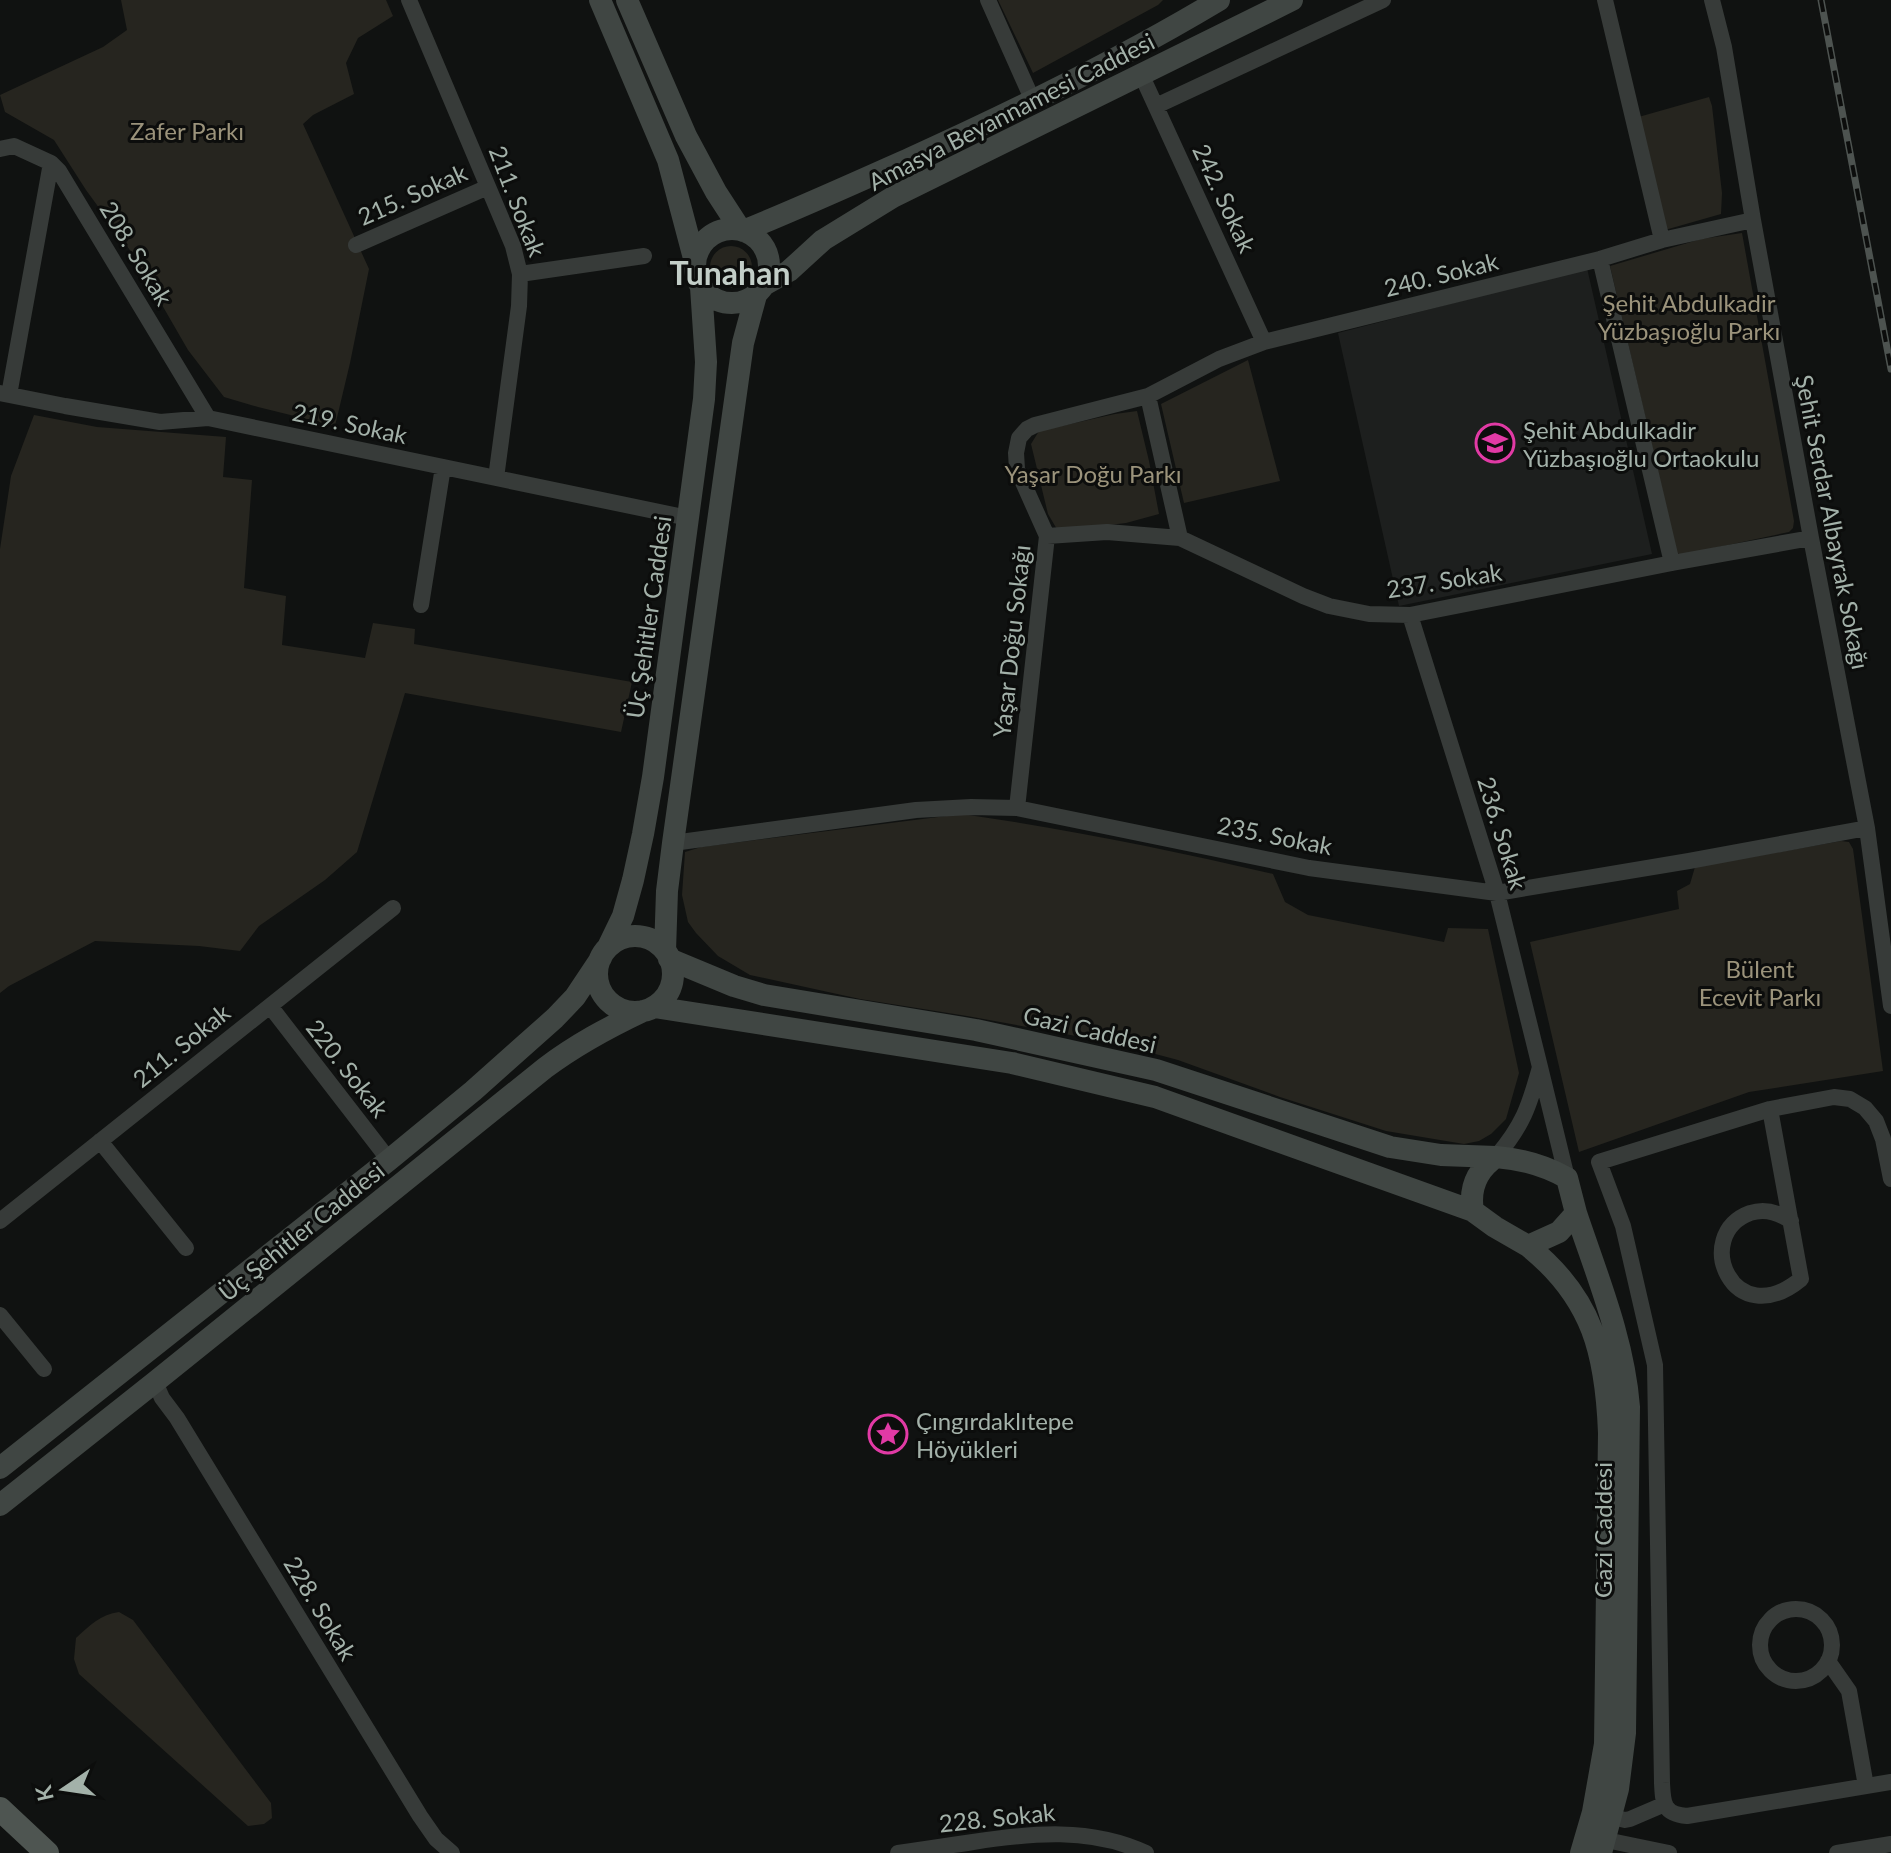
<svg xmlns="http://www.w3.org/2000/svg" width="1891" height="1853" font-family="Lato,sans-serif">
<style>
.built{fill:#1d1f1e}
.green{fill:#26251f}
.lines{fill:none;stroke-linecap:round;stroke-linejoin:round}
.street{stroke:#373b39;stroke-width:16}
.secondary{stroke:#404643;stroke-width:22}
.primary{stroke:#4e5551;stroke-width:24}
.rail-casing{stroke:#4d5350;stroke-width:7}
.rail{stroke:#0c0d0c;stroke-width:4;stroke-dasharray:12;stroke-linecap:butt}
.labels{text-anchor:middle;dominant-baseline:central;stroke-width:6;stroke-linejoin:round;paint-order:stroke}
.street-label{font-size:24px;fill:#a3b1a9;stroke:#0c0d0c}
.park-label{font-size:24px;fill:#9b937b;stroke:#0c0d0c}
.poi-label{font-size:24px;fill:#a3b1a9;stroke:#0c0d0c;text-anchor:start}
.district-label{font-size:32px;font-weight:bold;fill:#c3cec8;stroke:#0c0d0c}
</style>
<rect width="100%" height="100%" fill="#101211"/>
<path class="built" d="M1587,268L1652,554L1399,606L1338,333Z"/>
<path class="green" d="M121,0H386L393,16L358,38L346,63L354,94L313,115L303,124L369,269L350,363L335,426L258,407L224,397L188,350L132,253L86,190L54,140L5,112L0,95L103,47L127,30Z
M998,0H1163L1158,5L1033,73Z
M1709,97L1712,106L1722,193L1721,214L1665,230L1635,118Z
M1742,233L1794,521L1793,528L1789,532L1681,555L1677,553L1610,266L1701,239Z
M710 267a21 21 0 1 1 42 0a21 21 0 1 1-42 0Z
M1248,360L1280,481L1184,503L1161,404Z
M1137,411L1149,461L1159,514L1126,523L1058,531L1048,514L1031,444L1039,431L1115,414Z
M34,415L97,427L226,437L223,477L252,480L244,588L286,596L282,645L365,658L373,623L415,629L414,644L632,682L621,732L405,693L357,852L325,880L259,926L240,951L199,946L95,941L9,986L0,993V549L11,476Z
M962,814C1067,829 1170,850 1273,874L1285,902L1308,915L1444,942L1448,928L1488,929L1519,1073L1506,1119L1491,1134L1479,1141L1464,1144L1386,1131L1280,1097L1178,1060L1114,1043L967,1016L860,999L750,975L718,956L696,933L688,922L682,895L685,852L701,847Z
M1841,841L1849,842L1853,849L1883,1071L1749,1092L1579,1152L1530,942L1679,909L1677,891L1690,884L1695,867Z
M119,1612L133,1620L271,1803L272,1818L264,1824L248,1826L79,1674L74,1659L76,1638C89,1626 101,1614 119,1612Z"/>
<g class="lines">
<path class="street" d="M409,0L513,246L520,274L519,306L496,478
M988,0L1033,101
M1605,0L1662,240
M1712,0L1724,47L1753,220L1811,538L1867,828L1891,1006
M1141,74L1264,342
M1156,106L1383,0
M0,149L14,146L51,163L59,171L208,418
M356,245L488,187
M1600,259L1672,563
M520,274L644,256
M0,393L65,406L160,422L208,418L688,518
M9,395L51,163
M1148,396L1180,538
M1047,536L1107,532L1180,538L1303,596L1329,606L1369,614L1410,615L1672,563L1811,538
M421,605L443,467
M1410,615L1497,893L1540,1067
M1017,808L1047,536L1017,469L1016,453L1019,438L1027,429L1035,425L1148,396L1219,359L1264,342L1600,259L1662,240L1753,220
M673,843L916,810L971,807L1017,808L1309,868L1497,893L1689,861L1867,828
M270,1006L389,1160
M1770,1109L1801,1279C1733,1335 1691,1235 1750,1213C1765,1208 1778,1212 1791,1221
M100,1141L186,1248
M1496,1157C1523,1125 1529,1107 1540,1067L1567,1178
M1891,1179L1883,1139L1876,1121L1865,1108L1850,1099L1834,1097L1770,1109L1599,1162L1623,1226L1655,1365L1662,1783C1663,1803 1663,1814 1687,1816L1891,1782
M0,1221L393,908
M0,1315L44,1369
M155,1382L162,1398L177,1418L420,1816L436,1839L452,1853
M1760 1645a36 36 0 1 1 72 0a36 36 0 1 1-72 0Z
M1828,1661L1849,1691L1866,1786
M1612,1817L1625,1820L1630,1819L1665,1804
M1606,1840L1669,1853
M898,1853C923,1849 948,1846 973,1842C1031,1833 1091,1827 1146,1853
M1837,1853L1891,1844"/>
<path class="secondary" d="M600,0L668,160L695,262
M627,0L686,136L716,192L740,229
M695 266a37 37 0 1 1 74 0a37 37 0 1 1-74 0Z
M743,231C800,208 855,183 911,158C1017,110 1119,60 1219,0
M764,285L789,271L823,240L893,197L1292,0
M597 974a38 38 0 1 1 76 0a38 38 0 1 1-76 0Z
M608,947L623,916L633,880L643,834L653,777L704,399L706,362L701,287
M665,951L667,891L673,843L743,343L756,295
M669,959L734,986L764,995L976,1030L1156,1070L1390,1147L1441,1155L1496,1157
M654,1007L1012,1063L1155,1097L1473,1211
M1496,1157C1522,1159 1544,1165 1567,1178L1576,1213L1559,1232L1528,1246L1495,1227L1473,1211C1469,1188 1477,1170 1496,1157Z
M1576,1213C1597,1276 1624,1340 1629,1407L1625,1733L1618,1789L1601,1853
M1528,1246C1593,1298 1606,1354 1609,1433L1605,1744L1593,1812L1581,1853
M0,1468L389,1160L473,1091L555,1018L575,997L601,958
M0,1505L155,1382L545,1068C577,1044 607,1028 643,1011"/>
<path class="primary" d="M0,1809L47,1853"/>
<g class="rail-casing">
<path id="rail" d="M1821,0L1891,369"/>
</g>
<use href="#rail" class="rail"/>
</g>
<defs>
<g id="school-ring" transform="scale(2)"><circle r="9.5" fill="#0c0d0c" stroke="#e13aa5" stroke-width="1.5"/><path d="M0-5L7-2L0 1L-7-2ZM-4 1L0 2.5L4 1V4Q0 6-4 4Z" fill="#e13aa5"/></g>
<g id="sight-ring" transform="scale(2)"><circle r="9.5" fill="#0c0d0c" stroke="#e13aa5" stroke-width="1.5"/><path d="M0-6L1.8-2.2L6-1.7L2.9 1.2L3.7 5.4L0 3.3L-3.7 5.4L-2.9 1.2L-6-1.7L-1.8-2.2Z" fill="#e13aa5"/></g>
</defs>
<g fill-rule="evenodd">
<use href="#school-ring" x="1495" y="443"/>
<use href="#sight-ring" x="888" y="1434"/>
</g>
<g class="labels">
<g class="street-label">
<text transform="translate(1011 111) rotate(-27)">Amasya Beyannamesi Caddesi</text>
<text transform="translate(412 194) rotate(-24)">215. Sokak</text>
<text transform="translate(1225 198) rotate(65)">242. Sokak</text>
<text transform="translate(518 201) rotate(69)">211. Sokak</text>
<text transform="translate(137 253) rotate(59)">208. Sokak</text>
<text transform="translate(1441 274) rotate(-14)">240. Sokak</text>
<text transform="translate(350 423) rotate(12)">219. Sokak</text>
<text transform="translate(1833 522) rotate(79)">Şehit Serdar Albayrak Sokağı</text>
<text transform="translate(1444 580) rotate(-9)">237. Sokak</text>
<text transform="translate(648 617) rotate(-82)">Üç Şehitler Caddesi</text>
<text transform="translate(1011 641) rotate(-84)">Yaşar Doğu Sokağı</text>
<text transform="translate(1503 833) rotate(73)">236. Sokak</text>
<text transform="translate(1275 835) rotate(11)">235. Sokak</text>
<text transform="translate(1090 1029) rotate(13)">Gazi Caddesi</text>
<text transform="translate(181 1045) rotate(-39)">211. Sokak</text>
<text transform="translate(348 1068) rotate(52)">220. Sokak</text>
<text transform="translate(301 1231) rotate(-39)">Üç Şehitler Caddesi</text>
<text transform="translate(1602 1530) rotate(-90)">Gazi Caddesi</text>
<text transform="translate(321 1608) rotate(59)">228. Sokak</text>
<text transform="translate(997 1817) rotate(-6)">228. Sokak</text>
</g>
<g class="park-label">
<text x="187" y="130">Zafer Parkı</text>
<text x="1689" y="302">Şehit Abdulkadir<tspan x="1689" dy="28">Yüzbaşıoğlu Parkı</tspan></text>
<text x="1093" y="473">Yaşar Doğu Parkı</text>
<text x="1760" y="968">Bülent<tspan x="1760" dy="28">Ecevit Parkı</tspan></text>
</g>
<g class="poi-label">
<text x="1523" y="429">Şehit Abdulkadir<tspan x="1523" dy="28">Yüzbaşıoğlu Ortaokulu</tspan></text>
<text x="916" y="1420">Çıngırdaklıtepe<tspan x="916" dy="28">Höyükleri</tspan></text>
</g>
<g class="district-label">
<text x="730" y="272">Tunahan</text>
</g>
</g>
<g transform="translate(64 1789) rotate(257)" stroke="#0c0d0c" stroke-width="6" paint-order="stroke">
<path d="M0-6L14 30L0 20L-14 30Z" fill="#a3b1a9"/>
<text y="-12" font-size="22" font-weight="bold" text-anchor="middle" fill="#a3b1a9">K</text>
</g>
</svg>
